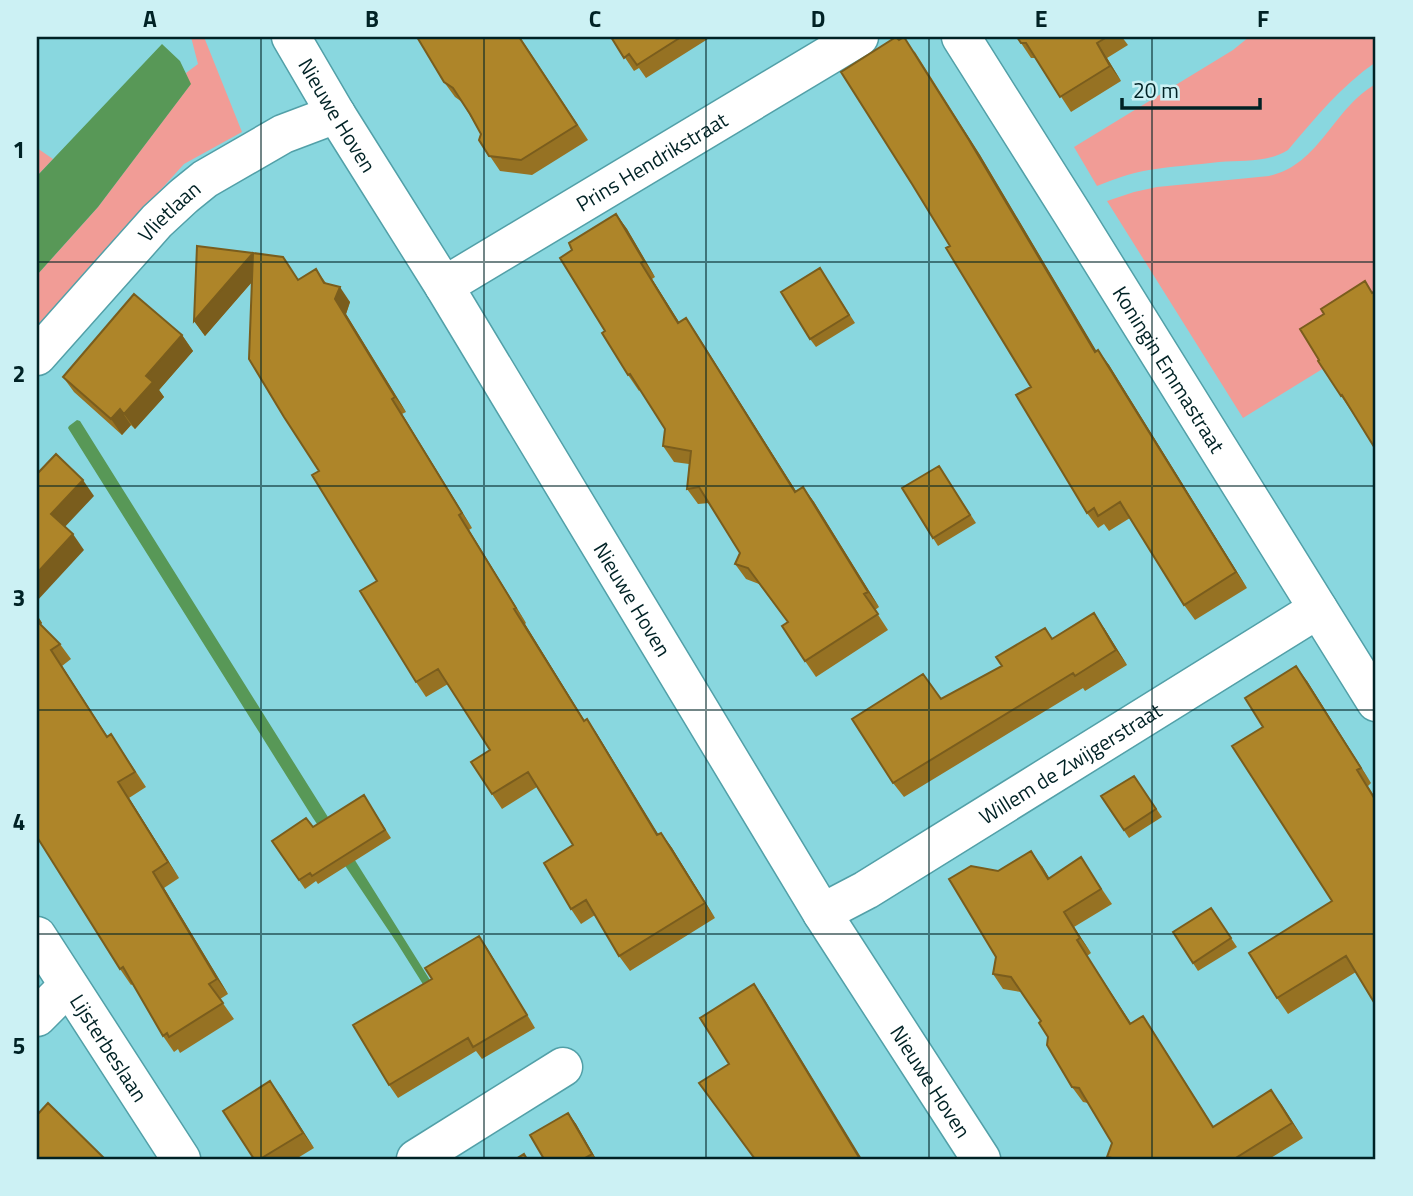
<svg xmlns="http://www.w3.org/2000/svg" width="1413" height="1196" font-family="'Titillium Web',sans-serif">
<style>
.green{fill:#f19c96}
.water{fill:#589857}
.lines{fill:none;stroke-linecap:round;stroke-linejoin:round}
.street-casing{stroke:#52a0a8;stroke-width:41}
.secondary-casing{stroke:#52a0a8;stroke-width:41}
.street{stroke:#fff;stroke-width:38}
.secondary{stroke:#fff;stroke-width:38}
.wall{fill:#967223}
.shaded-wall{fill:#7a5d1d}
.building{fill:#ae8529;stroke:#7a5d1d;stroke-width:2}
.grid{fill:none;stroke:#002225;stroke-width:2;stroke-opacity:0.55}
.labels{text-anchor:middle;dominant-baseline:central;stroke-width:5;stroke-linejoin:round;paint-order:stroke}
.street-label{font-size:21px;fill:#002225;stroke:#ccf1f4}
.neatline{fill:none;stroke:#002225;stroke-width:2.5}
.grid-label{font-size:23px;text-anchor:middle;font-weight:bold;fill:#002225}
</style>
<rect width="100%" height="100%" fill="#89d7df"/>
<path class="green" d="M191,37H204L242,132L184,164L37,327V275L98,207L190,85L186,73L198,64Z
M1249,37H1376V62C1341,86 1315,118 1288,150C1267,163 1243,160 1219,162C1196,165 1172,166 1149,170C1131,173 1114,179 1097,186L1074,147L1233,50Z
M1376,84V336L1243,418L1107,201L1134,192L1157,187L1269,176C1320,165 1333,108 1376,84Z
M37,148L53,159L37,176Z"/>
<path class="water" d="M162,44L180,61L191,84L98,207L37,275V176Z
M77,420L80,421L460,1028L453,1032L397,943L313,818L68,428L69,426Z"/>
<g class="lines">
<g class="street-casing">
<g id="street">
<path id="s1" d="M961,37L1072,213L1376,702"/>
<path id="s2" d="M444,286L859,37"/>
<path id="s3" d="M37,356L157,221L184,196L205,179L283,134L336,114"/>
<path id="s4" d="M822,913L866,890L1318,609"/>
<path id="s5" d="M37,936L181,1159"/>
<path d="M37,1017L68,986"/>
<path d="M416,1159L563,1067"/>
</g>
</g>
<g class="secondary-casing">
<g id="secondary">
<path id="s6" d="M291,37L336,114L444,286L822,913L981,1159"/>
</g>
</g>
<use href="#street" class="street"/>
<use href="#secondary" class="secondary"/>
</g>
<path class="wall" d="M520,37L588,140L532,175L500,171L479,140L481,134L462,102L455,97L444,82Z
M611,37H711L646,78L639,68L634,71Z
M1017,37H1122L1128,45L1107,58L1121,81L1071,112L1036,58H1031Z
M899,40L915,52L980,155L1096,351L1109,365L1247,588L1195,620L1184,605L1130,518L1109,531L1104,524L1098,528L1087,513L1031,387Z
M616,214L627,229L655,277L652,279L679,322L686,318L796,491L803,487L814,502L879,607L875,610L888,630L816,677L805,661L788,622L759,584L746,579L735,564L740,553L709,503L698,504L687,489L689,464L674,462L663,446L665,429L640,390L639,391L628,375L572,250Z
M253,253L298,280L316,269L326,283L350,302L346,314L406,412L402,414L472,528L469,530L526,623L525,624L584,720L587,719L597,734L658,835L661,833L672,848L715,918L630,971L619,956L595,915L581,924L571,909L573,845L537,787L502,809L492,794L490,750L448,684L426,697L416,682L377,581L319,471L252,282L205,336L194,321Z
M820,268L855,323L816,347L810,339Z
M1373,293L1360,424L1341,396Z
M182,335L193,351L159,390L164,397L135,429L131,425L122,435L74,392L63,377Z
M939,466L976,523L938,546L933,538Z
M37,615L42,623L40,625L60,644L71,659L62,666L107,736L111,734L146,787L129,798L179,878L164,888L228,994L220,999L234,1019L180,1053L178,1049L174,1052L163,1036L133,984L131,985L120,969Z
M1045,628L1052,638L1104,628L1127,665L1085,691L1083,688L904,797L893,783L1002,666Z
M1307,681L1371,783L1368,786L1376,799V1005L1356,972L1288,1014L1277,998L1332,901L1263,727Z
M1134,776L1162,817L1129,838L1101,796Z
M369,803L391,838L318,884L316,881L305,889L272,841L313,827Z
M1042,866L1049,878L1091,873L1112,904L1074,927L1091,953L1087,956L1131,1023L1143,1016L1213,1127L1271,1090L1303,1138L1269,1159H1108L1107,1157L1112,1143L1088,1103L1083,1102L1072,1087L1041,1021L1021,992L1003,989L993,974L996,957L998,871Z
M1211,908L1237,947L1198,971L1173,932Z
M487,948L535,1028L482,1059L476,1051L398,1098L389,1085Z
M270,1081L314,1148L296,1159H254Z
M568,1113L576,1124L596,1159H544Z"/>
<path class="shaded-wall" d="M904,37L980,155L1106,367L1095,352Z
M1097,43L1107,58L1121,81L1110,66Z
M616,214L627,229L655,277L644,261Z
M253,253L264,268L205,336L194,321Z
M641,263L652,279L689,338L678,323Z
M340,287L350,302L346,314L406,412L395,397L335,299Z
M686,318L697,334L806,507L795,492Z
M182,335L193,351L159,390L164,397L135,429L124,414L146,376Z
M1098,350L1109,365L1247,588L1236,572Z
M392,399L402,414L472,528L462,513Z
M120,409L131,425L122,435L111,419Z
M83,480L94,496L62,530L51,514Z
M803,487L814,502L879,607L868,592Z
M459,515L469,530L526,623L516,608Z
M73,534L84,550L37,601V573Z
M514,609L525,624L594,736L584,721Z
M1094,613L1104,628L1127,665L1116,650Z
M37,615L42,623L38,627L37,626Z
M51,650L62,666L118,753L107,737Z
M1296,666L1307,681L1371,783L1361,768Z
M587,719L597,734L668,850L657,835Z
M118,782L129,798L179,878L168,862Z
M661,833L672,848L715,918L705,903Z
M1031,851L1042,866L1059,894L1048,879Z
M153,872L164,888L228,994L217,979Z
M1064,912L1074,927L1091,953L1080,938Z
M479,936L487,948L535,1028L527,1015Z
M1077,940L1087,956L1141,1039L1130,1024Z
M754,984L765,1000L862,1159H860Z
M1143,1016L1153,1031L1223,1142L1213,1127Z
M270,1081L281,1096L314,1148L303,1133Z
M1271,1090L1282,1105L1303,1138L1292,1123Z
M568,1113L576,1124L596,1159L592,1154Z"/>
<path class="building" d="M417,37H519L577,125L521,160L489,156L479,140L481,134L470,114L453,88L444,82Z
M611,37H681L637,65L629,54L624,58Z
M896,37L899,40L904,37L969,140L1095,352L1098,350L1236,572L1184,605L1120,502L1098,516L1094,508L1087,513L1016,395L1031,387L946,248L950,246L912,184L841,72Z
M1017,37H1107L1097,43L1110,66L1060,97L1026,43H1021Z
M616,214L644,261L641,263L678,323L686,318L795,492L803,487L868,592L864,594L878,614L805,661L782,626L788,622L748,568L735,564L740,553L699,487L687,489L691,451L663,446L665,429L630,374L628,375L602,333L605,331L560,258L572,250L569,243Z
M197,246L253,253L194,321Z
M253,253L283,257L298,280L316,269L324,283L340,287L335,299L395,397L392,399L462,513L459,515L516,608L514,609L584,721L587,719L657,835L661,833L705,903L619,956L586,900L571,909L544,863L573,845L528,772L492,794L471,762L490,750L438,669L416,682L360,591L377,581L312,475L319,471L284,417L249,359Z
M820,268L849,315L810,339L781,292Z
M1365,281L1372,293L1376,291V450L1342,395L1341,396L1318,361L1319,360L1300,329L1324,314L1321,309Z
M134,294L182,335L146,376L153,382L124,414L120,409L111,419L63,377Z
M56,454L83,480L51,514L73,534L37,573V474Z
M939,466L970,515L933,538L902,488Z
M1094,613L1116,650L1075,676L1073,673L893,783L852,719L923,674L941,699L1002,666L996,657L1045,628L1052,639Z
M37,621L60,644L51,650L107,737L111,734L135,772L118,782L168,862L153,872L217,979L209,984L223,1003L169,1037L167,1033L163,1036L123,967L120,969L37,837Z
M1296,666L1361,768L1357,770L1376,801V1003L1375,1004L1346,956L1277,998L1249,953L1332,901L1232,746L1263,727L1245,698Z
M1134,776L1156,809L1124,830L1101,796Z
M364,795L385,830L312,876L310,873L299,880L272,841L306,818L313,827Z
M1031,851L1048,879L1081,857L1101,889L1064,912L1080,938L1077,940L1130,1024L1143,1016L1213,1127L1271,1090L1292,1123L1234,1159H1117L1107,1157L1112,1143L1079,1088L1072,1087L1047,1045L1048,1037L1039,1023L1041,1021L1011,977L993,974L996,957L949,879L971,866L998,871Z
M1211,908L1231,938L1193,963L1173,932Z
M479,936L527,1015L473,1047L468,1038L389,1085L353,1025L432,979L425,968Z
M754,984L860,1159H755L699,1083L729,1064L700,1018Z
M270,1081L303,1133L260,1159H254L223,1111Z
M48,1103L105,1159H37V1115Z
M568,1113L592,1154L583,1159H544L530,1135Z
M524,1154L527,1159H516Z"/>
<path class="grid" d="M261,37V1159M484,37V1159M706,37V1159M929,37V1159M1152,37V1159M37,262H1376M37,486H1376M37,710H1376M37,934H1376"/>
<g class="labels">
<g class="street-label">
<text stroke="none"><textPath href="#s6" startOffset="91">Nieuwe Hoven</textPath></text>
<text stroke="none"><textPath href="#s2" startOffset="242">Prins Hendrikstraat</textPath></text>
<text stroke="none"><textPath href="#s3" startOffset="196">Vlietlaan</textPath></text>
<text stroke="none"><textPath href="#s1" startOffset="392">Koningin Emmastraat</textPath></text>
<text stroke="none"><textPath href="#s6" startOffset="658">Nieuwe Hoven</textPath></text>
<text stroke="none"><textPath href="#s4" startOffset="290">Willem de Zwijgerstraat</textPath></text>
<text stroke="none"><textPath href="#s5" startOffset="133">Lijsterbeslaan</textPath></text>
<text stroke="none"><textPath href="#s6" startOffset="1225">Nieuwe Hoven</textPath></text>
</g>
</g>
<rect width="1413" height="1196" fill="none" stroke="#ccf1f4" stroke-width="77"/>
<path d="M1122 98v10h138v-10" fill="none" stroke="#002225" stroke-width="3.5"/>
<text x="1133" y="98" font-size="21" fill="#002225" stroke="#ccf1f4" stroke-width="5" paint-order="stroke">20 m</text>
<rect x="38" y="38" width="1336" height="1120" class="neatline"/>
<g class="grid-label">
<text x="150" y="27">A</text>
<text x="372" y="27">B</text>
<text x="595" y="27">C</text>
<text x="818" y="27">D</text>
<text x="1041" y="27">E</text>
<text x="1263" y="27">F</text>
<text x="19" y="158">1</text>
<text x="19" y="382">2</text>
<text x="19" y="606">3</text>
<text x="19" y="830">4</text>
<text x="19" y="1054">5</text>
</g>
</svg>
